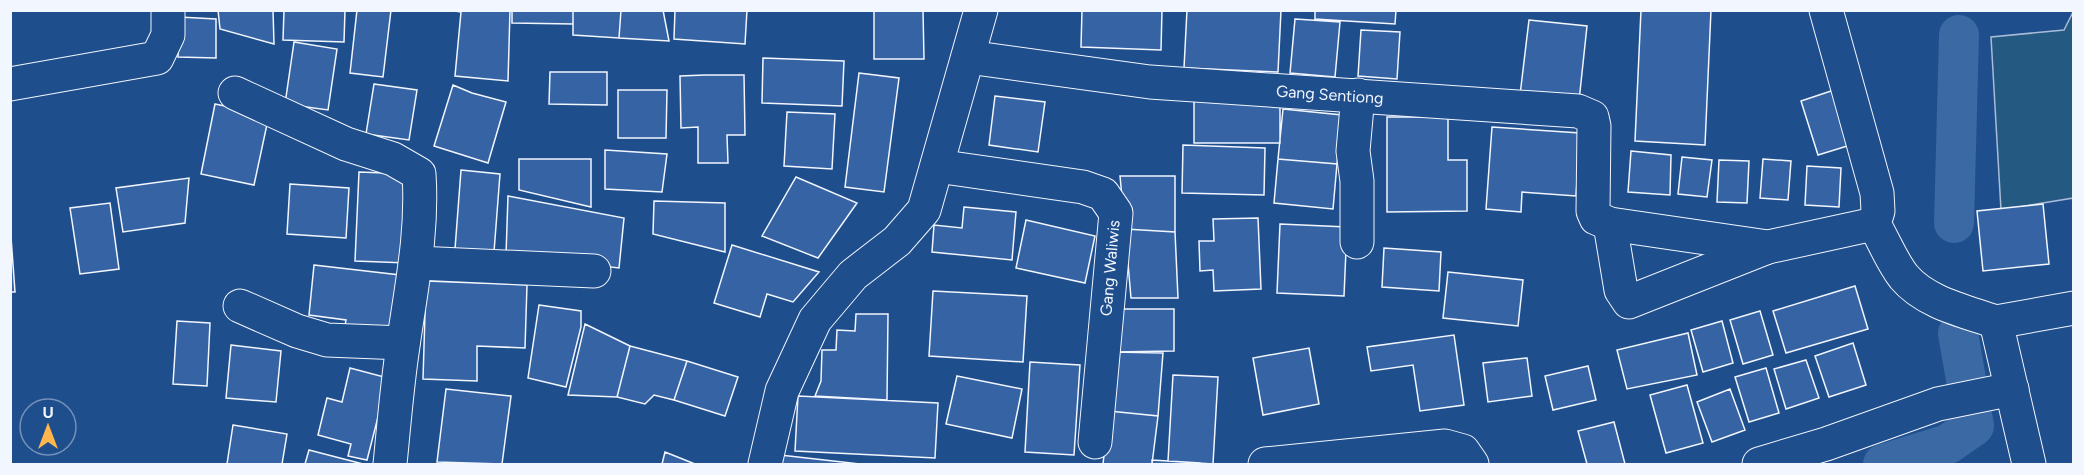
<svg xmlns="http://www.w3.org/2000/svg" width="2084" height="475" font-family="Figtree,sans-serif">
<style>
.green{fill:#245a82;stroke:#a8bbd7;stroke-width:1.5}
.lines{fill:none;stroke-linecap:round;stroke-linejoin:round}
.canal{stroke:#3b69a3;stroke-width:40}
.building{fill:#3563a3;stroke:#f2f6ff;stroke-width:1.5}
.minor-casing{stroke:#f2f6ff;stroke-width:35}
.minor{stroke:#1f4e8c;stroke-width:33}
.labels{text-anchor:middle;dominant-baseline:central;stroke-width:4.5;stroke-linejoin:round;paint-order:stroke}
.street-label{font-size:16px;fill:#f2f6ff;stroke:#1f4e8c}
</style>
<rect width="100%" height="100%" fill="#1f4e8c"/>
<path class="green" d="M2073,12V198L2001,210L1991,37L2064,30Z"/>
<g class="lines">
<path class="canal" d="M1954,223L1959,35
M1883,464L1948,444L1974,426L1958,333"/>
</g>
<path class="building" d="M218,10H273L274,44L220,29Z
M284,10H345L344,42L283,40Z
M357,10H391L383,77L350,73Z
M448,10H510L508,81L455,76L461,12Z
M512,10H573V24L512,23Z
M573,10H621L619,38L573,35Z
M621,10H663L669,41L619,38Z
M675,10H747L745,44L674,39Z
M874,10H923L924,59H874Z
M1082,10H1162L1161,50L1081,47Z
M1187,10H1281L1278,72L1184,68Z
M1315,10H1396L1395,24L1315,19Z
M1641,10H1711L1705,145L1635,141Z
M179,17L216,19V58L178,57Z
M1295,19L1340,22L1335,77L1290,73Z
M1529,20L1587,26L1579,101L1520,95Z
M1361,30L1400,32L1397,79L1358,76Z
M294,42L337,49L328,110L285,104Z
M763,58L844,61L842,106L762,103Z
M550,72H607V105L549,104Z
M859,73L899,78L884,192L845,187Z
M705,75H744L745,135H727L728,163H698V127L681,128L680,76Z
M374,84L417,90L409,140L366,134Z
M453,85L472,93L506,102L488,163L434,146Z
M1840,88L1857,143L1818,155L1801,101Z
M618,90H667L666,138H618Z
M995,96L1045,102L1038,152L989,145Z
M1194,96L1280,97V143H1194Z
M215,104L269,115L254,185L201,174Z
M1283,109L1342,115L1337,164L1278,159Z
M787,112L835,114L832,169L784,166Z
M1387,117H1448V160H1467V211L1387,212Z
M1492,127L1580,133L1576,196L1522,192L1521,212L1486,209Z
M1183,145L1265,148L1264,195L1182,193Z
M605,150L667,154L662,192L605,189Z
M1631,151L1671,155L1670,195L1628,192Z
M1682,157L1712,160L1707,197L1678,194Z
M519,159H591V207L519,190Z
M1278,159L1337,164L1333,209L1274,203Z
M1763,159L1791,161L1788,200L1760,198Z
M1719,160L1749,161L1747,203L1717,202Z
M1807,166L1841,168L1839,207L1805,205Z
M461,170L500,174L494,252L455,249Z
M359,172L410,174L407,263L355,261Z
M1120,176H1175V232L1125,229Z
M796,177L857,203L818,258L762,236Z
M189,178L185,223L123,232L116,188Z
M290,184L349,188L346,238L287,234Z
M508,196L624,218L619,268L506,255Z
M654,201L725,203V252L653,234Z
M110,203L119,269L80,274L70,208Z
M2043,204L2049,264L1983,271L1977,211Z
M964,207L1016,212L1012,260L932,252L934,225L962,228Z
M1258,218L1261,289L1214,291L1213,270L1200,271L1199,241H1214L1213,219Z
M1026,220L1095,236L1085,283L1016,268Z
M10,223L15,292H10Z
M1280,224L1347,227L1344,296L1277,293Z
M1125,229L1175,232L1178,298H1131Z
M732,245L819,272L793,302L767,294L760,317L714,303Z
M1384,248L1441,252L1439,291L1382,287Z
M314,265L400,275L392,336L344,331L346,320L309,315Z
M1448,272L1523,280L1518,326L1443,318Z
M426,281L527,285L525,348L477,346V381L423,379Z
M1855,286L1868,329L1786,353L1773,311Z
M933,291L1027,296L1023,362L929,356Z
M539,305L581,311V327L566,387L528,378Z
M1110,309H1174V351L1112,352Z
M1760,311L1773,355L1743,364L1730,320Z
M856,314H888L887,400L815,396L821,381L822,350H836L837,330L855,331Z
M177,321L210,323L207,386L173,384Z
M1722,321L1733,363L1703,372L1691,330Z
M585,324L630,346L617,397L568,395Z
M1688,333L1697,375L1627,389L1617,350Z
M1454,335L1464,405L1420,411L1413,365L1371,371L1367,347Z
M1853,343L1866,385L1829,397L1815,356Z
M231,345L281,351L276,402L226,398Z
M630,346L687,361L674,400L654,395L645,404L617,397Z
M1309,348L1319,404L1263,415L1253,358Z
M1112,352L1163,353L1158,416L1109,411Z
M1527,358L1532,396L1488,402L1483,363Z
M1806,360L1819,398L1786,409L1774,369Z
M687,361L738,377L725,416L674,400Z
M1030,362L1080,365L1074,455L1025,452Z
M1588,366L1596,400L1553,410L1545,376Z
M350,368L388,378L367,460L348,456L351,444L318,435L327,398L342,402Z
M1766,368L1779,413L1749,422L1735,377Z
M1173,375L1218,377L1213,464L1168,461Z
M957,376L1022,389L1012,438L946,424Z
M1687,385L1703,443L1666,453L1650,395Z
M446,389L511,396L502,464L437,462Z
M1730,389L1745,430L1712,442L1697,402Z
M798,396L938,403L935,458L795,451Z
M1109,411L1158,416L1152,464H1103Z
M1614,422L1625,464H1587L1578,431Z
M233,425L287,434L282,464H227Z
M309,450L363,464H305Z
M665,452L695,464H662Z
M780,455L860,464H778Z
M1152,460L1200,463V464H1152Z"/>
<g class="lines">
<g class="minor-casing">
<g id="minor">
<path d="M1826,10L1877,193L1878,211L1874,224C1884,241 1892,262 1904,277C1926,303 1965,311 1996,322L2029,464"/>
<path id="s1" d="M968,57L1150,82L1578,111L1592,117L1594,126L1593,211L1596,218L1610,224L1768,247"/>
<path d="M10,84L157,58L168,35V10"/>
<path d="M235,93L346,144L393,159L419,174C423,233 411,288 403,346C397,385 394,425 390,464"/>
<path d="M937,166L1083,187L1103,194L1116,213L1095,442"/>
<path d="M1610,224L1621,290L1629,302L1768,247L1874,224"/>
<path d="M1357,242V181L1353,151L1358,95"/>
<path d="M417,263L594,271"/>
<path d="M240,306L297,331L327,340L403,343"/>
<path d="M1996,322L2074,308"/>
<path d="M765,464L782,391L815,320L853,275L897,241L924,210L981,10"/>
<path d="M1265,464L1445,446L1463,451L1472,464"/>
<path d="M1759,464L1826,444L1938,404L2012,389"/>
</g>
</g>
<use href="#minor" class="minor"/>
</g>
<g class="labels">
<g class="street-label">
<text stroke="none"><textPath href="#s1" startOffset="364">Gang Sentiong</textPath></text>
<text transform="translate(1110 268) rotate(-85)">Gang Waliwis</text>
</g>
</g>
<rect width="2084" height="475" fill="none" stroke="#f2f6ff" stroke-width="24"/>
<g transform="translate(48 427)"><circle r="28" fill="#1f4e8c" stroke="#7391ba" stroke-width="1.5"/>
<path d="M0-4.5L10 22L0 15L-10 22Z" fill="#ffb74d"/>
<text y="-9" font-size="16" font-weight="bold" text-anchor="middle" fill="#f2f6ff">U</text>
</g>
</svg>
